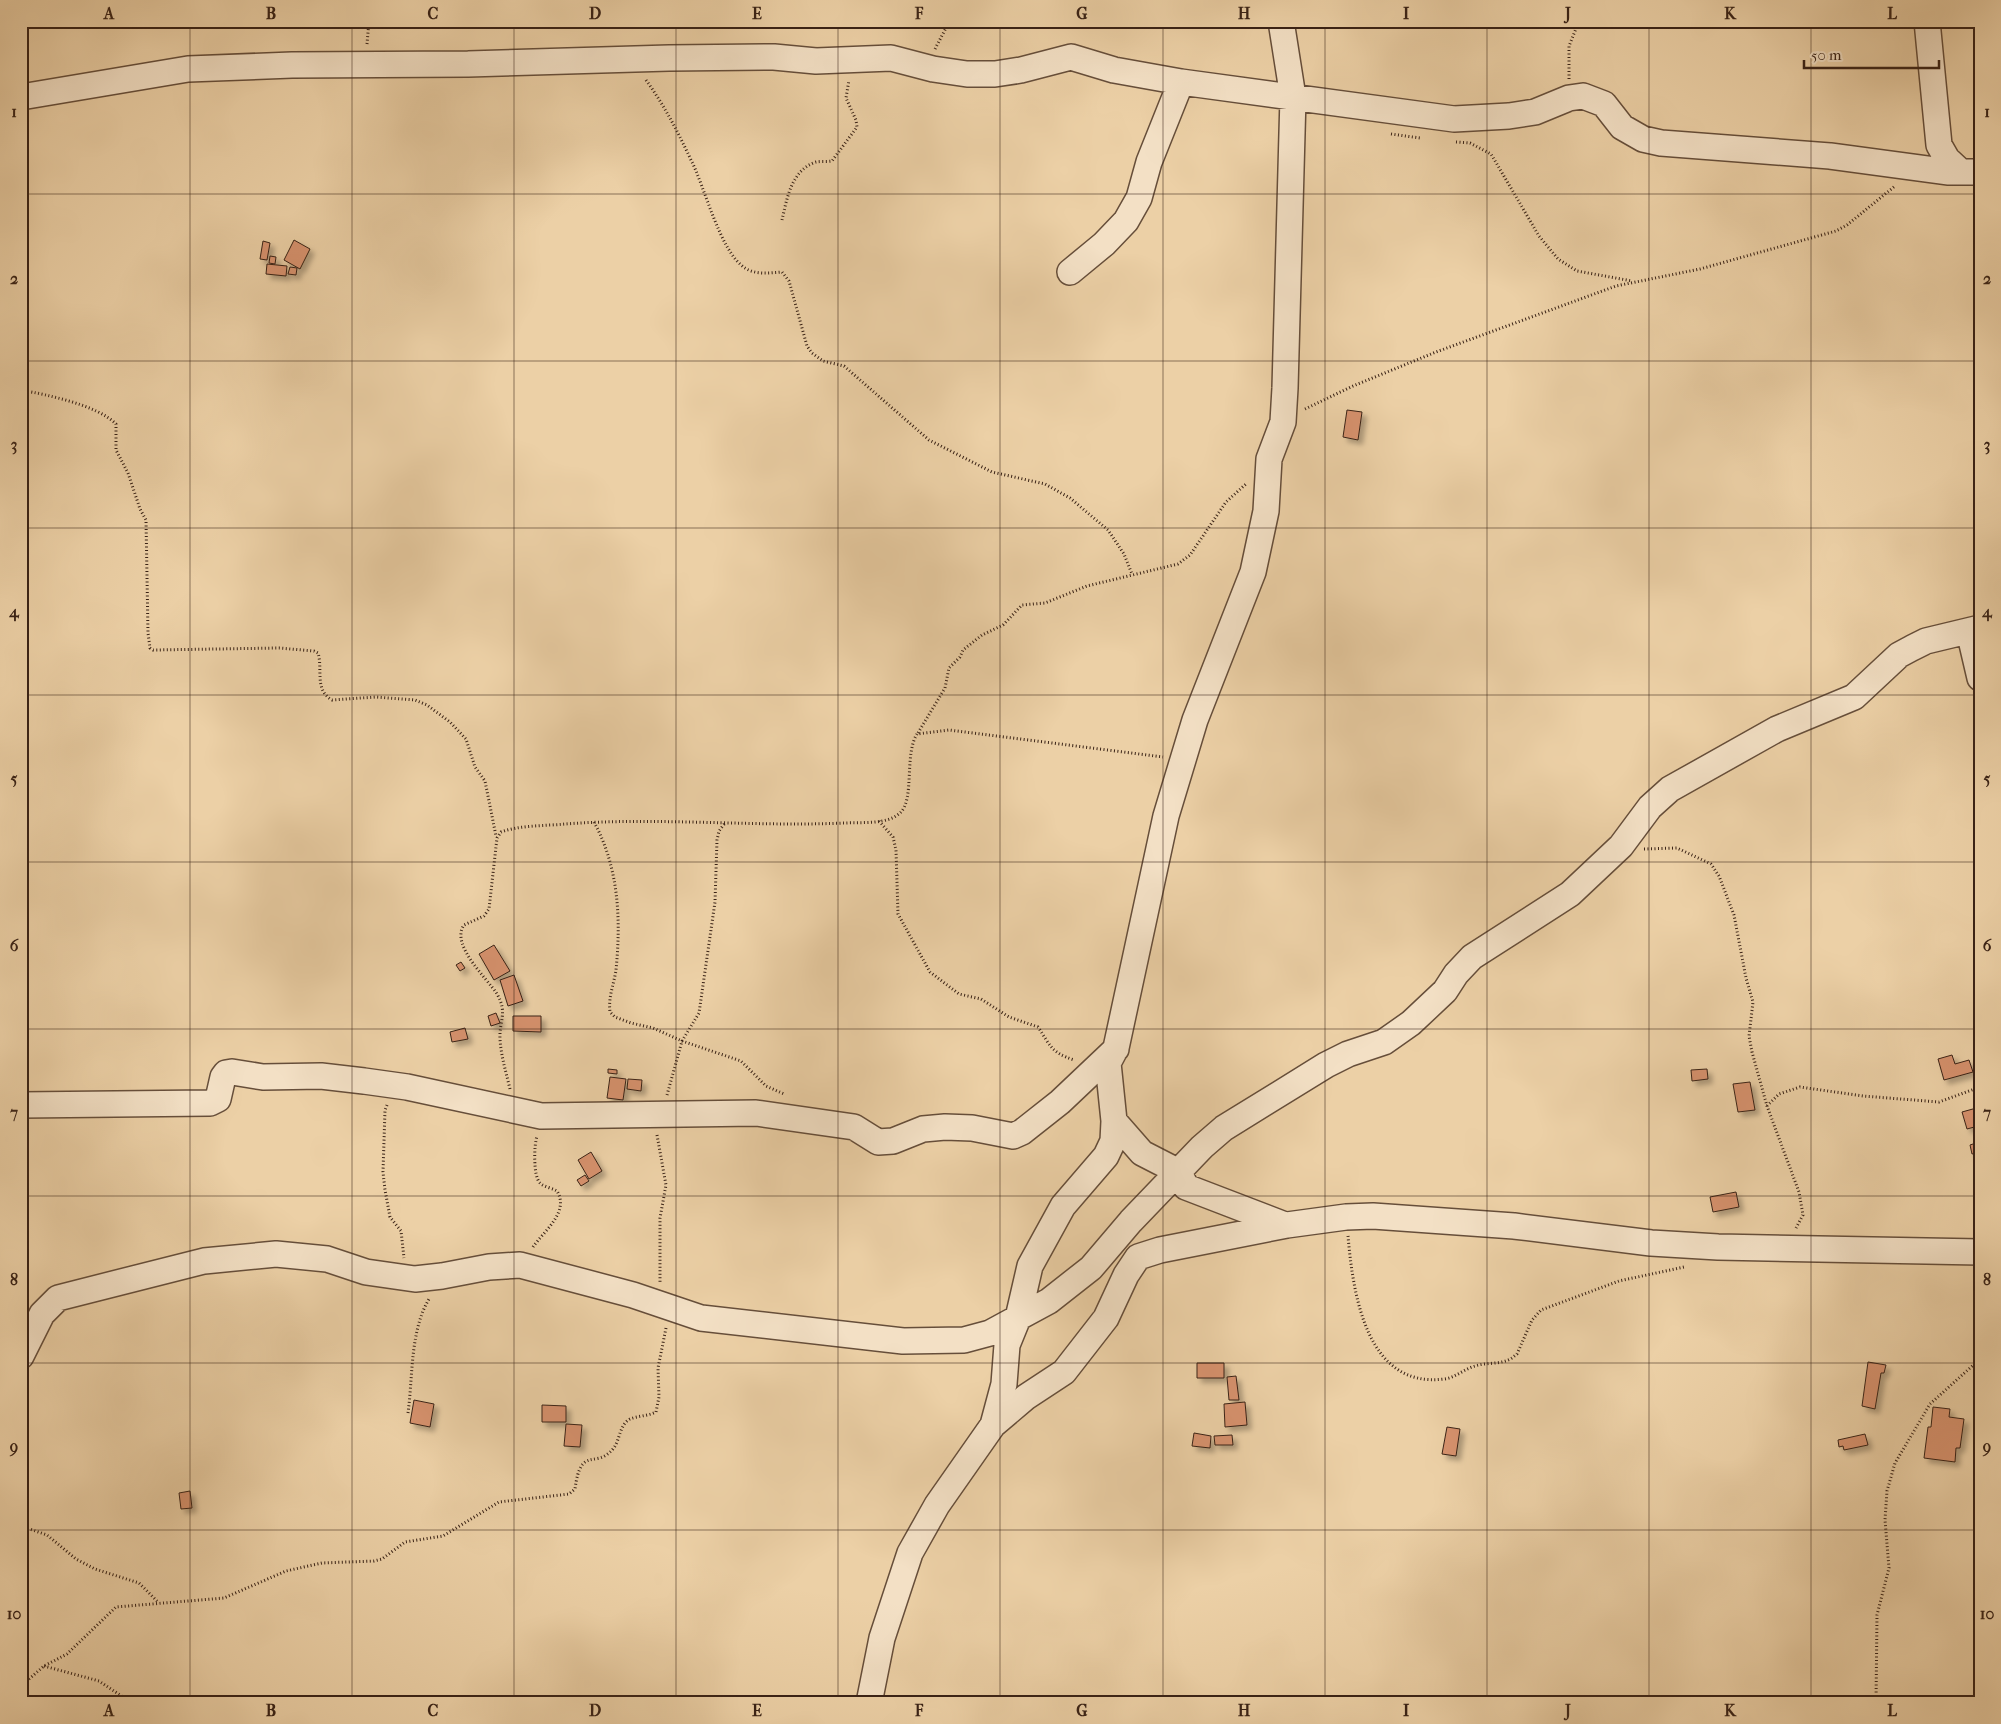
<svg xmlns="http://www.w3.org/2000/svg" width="2001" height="1724" font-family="'IM FELL French Canon',serif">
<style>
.building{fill:#d7926e;stroke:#392216;filter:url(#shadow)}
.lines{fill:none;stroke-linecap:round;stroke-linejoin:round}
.minor-casing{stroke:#664e3a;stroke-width:28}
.path{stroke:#392216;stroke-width:3;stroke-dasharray:1 2.5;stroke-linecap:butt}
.minor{stroke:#f3e0c5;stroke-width:25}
.grid{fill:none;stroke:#392216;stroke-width:1;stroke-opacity:0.55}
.neatline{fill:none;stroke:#392216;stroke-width:2}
.grid-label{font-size:16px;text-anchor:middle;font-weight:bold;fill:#392216}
</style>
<defs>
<filter id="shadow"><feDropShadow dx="4.5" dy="4.5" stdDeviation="2.5" flood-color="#0004"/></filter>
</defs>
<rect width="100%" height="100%" fill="#ecd0a6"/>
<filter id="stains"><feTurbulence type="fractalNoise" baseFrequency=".004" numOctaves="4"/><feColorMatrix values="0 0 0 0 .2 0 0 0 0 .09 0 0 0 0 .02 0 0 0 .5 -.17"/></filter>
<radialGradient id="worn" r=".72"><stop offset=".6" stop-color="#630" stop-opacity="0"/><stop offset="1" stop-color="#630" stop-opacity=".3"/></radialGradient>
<path class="building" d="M294,240L310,249L300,269L284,260Z
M263,241L270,243L267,260L260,259Z
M270,256L276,257L275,264L269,263Z
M267,264L287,266L286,276L266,274Z
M290,267L297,268L296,275L288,274Z
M1347,410L1362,412L1358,440L1343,437Z
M494,945L510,971L494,980L479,954Z
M461,962L465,968L460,971L456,965Z
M514,975L523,1001L508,1006L500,980Z
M496,1013L500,1023L491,1026L488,1016Z
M513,1016H541V1032L513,1031Z
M465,1028L468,1039L452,1042L450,1032Z
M1952,1055L1955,1064L1969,1060L1973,1072L1944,1080L1938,1059Z
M608,1069L617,1070V1074L608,1073Z
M1707,1069L1708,1079L1692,1081L1691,1070Z
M610,1077L626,1079L623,1100L607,1098Z
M628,1079L642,1080L641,1091L627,1089Z
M1750,1082L1755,1110L1738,1112L1733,1084Z
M1980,1107V1130L1978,1126L1967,1129L1962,1112Z
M1980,1135V1152L1972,1154L1970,1145L1976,1143L1974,1136Z
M591,1152L602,1171L589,1179L578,1160Z
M585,1175L589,1181L581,1186L577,1180Z
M1736,1192L1739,1207L1713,1212L1710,1197Z
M1868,1362L1886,1365L1884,1373H1881L1875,1409L1862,1406Z
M1197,1363H1224V1378H1197Z
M1236,1376L1239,1400H1229L1227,1377Z
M414,1400L434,1404L430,1427L410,1423Z
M1245,1402L1247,1425L1225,1427L1224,1404Z
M542,1405L566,1406V1422H542Z
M1933,1407L1950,1409L1949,1417L1964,1419L1960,1448H1956L1955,1462L1924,1458L1928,1427H1931Z
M566,1424L582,1425L580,1447L564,1446Z
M1447,1427L1460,1429L1456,1456L1442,1454Z
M1194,1433L1211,1436L1210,1448L1192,1446Z
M1865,1434L1868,1445L1844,1450L1843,1446L1839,1447L1838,1440Z
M1232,1435L1233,1445H1215L1214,1436Z
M190,1491L192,1508L181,1509L179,1493Z"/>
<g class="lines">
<g class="minor-casing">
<path id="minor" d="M1927,21L1939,145L1947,159L1961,172
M21,97L188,69L292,65L468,64L669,58L774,57L816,61L891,58L933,69L967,74H995L1021,70L1071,57L1114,70L1181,82L1454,119L1509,116L1535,112L1569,98L1583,96L1604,104L1622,127L1643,139L1661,143L1830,156L1949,172H1980
M1070,272L1104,244L1126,221L1139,198L1149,162L1181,82
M1969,631L1980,678
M21,1105L210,1103L218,1099L223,1077L226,1073L232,1072L263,1077L321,1076L364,1081L407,1087L541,1116L756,1113L854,1127L878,1142L893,1141L923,1129L945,1127L972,1128L1013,1136L1022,1132L1060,1102L1116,1049
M1114,1121L1142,1153L1179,1172L1186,1187L1285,1225
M21,1356L42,1314L58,1298L204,1261L276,1254L327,1259L366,1272L415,1279L442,1276L489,1267L520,1265L633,1295L701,1318L903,1341L964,1340L990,1333L1049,1301L1091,1268L1131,1221L1202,1147L1224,1128L1326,1065L1348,1054L1384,1042L1411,1023L1445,991L1456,974L1472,957L1570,894L1621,846L1650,807L1670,789L1777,729L1854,697L1899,655L1912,648L1926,641L1980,628
M993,1425L1026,1397L1064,1372L1106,1318L1126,1275L1138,1257L1160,1250L1287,1225L1346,1217L1373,1216L1514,1226L1651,1243L1718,1247L1980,1252
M869,1703L882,1638L910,1553L937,1505L993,1425L1004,1384L1007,1345L1018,1318L1030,1266L1063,1206L1106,1156L1113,1141L1114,1121L1108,1063L1116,1048L1166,816L1195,720L1253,572L1266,511L1269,459L1283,422L1285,388L1293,97L1281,21"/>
</g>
<path class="path" d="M367,44L369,21
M935,49L947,26L953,21
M1569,79V46L1579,21
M646,80C664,105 678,132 691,160C705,187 720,252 745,268C756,275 769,273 782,272L789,281L807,346L812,353L823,361L844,366L929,440L992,472L1045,484L1070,498L1108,530L1124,554L1132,574
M1391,134L1420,138
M1456,142L1470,143L1491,154L1539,236L1558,259L1577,271L1632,281
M782,220C787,199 791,170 816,162C821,161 827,162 832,161L857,127L856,120L846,98L849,80
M21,390C48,395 97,405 116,424V450L128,473L140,509L146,520L148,633L150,648L153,650L279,648L314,651L318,653C323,669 314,690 332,700L376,697L415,700L427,705L450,722L466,739L475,767L485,781L496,836
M1305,409L1353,386L1436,352L1616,286L1700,269L1836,231L1847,225L1895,186
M918,733L945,688L949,668L960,657L963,650L982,635L1003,625L1022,605L1045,603L1087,586L1178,564L1190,555L1226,502L1247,483
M879,821L893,837L896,850L898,914L930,972L959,994L981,999L1009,1017L1038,1027C1051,1046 1050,1052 1074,1060
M594,822C619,868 621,920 616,970C614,984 608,997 610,1012L615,1017L631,1023L653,1028L682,1041L741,1061L766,1086L784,1094
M1644,849L1677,848L1711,864L1719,876L1734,915L1746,978L1753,1002L1749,1036L1752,1052L1767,1106L1799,1192L1803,1215L1796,1228
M510,1089C506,1072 501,1056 500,1039C499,1021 508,1013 497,994C487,978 450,945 464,925L484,916L489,909L497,838L501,832C520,825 545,826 565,824C658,817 752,827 845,823C861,822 887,825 900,813C915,799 904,755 917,734L949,730L1163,757
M667,1095L682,1041L699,1013L715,902L717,840L719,831L725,823
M387,1105L385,1110L383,1172L385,1190L390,1217L401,1231L404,1258
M1767,1106L1779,1094L1800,1087L1863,1096L1939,1102L1980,1087
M657,1135L666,1185L660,1218V1282
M1348,1236C1353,1293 1366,1389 1444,1379C1455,1378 1464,1369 1475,1366C1487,1362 1501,1365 1512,1358L1517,1354L1532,1320L1541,1310L1619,1281L1684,1267
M533,1247C543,1232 570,1212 557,1191C552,1188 544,1187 540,1183C533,1176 534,1145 537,1136
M408,1413C413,1376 410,1331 429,1299
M21,1526L47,1535L76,1559L95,1569L139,1583L159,1603
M44,1666L99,1681L132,1703
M21,1686L44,1666L67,1654L116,1607L224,1598L286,1571L322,1563L374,1561L382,1559L405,1542L443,1536L499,1502L569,1494L575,1489C581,1444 595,1470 613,1449C620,1441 619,1425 630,1419C637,1416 648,1416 656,1412L659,1397L658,1368L666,1328
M1876,1703L1877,1615L1889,1568L1885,1520L1887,1491L1895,1463L1930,1404L1980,1359"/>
<use href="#minor" class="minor"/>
</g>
<path class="grid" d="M190,21V1703M352,21V1703M514,21V1703M676,21V1703M838,21V1703M1000,21V1703M1163,21V1703M1325,21V1703M1487,21V1703M1649,21V1703M1811,21V1703M21,194H1980M21,361H1980M21,528H1980M21,695H1980M21,862H1980M21,1029H1980M21,1196H1980M21,1363H1980M21,1530H1980"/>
<rect width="2001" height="1724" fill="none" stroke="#ecd0a6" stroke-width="55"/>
<path d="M1804 60v8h135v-8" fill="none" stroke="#392216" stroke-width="2.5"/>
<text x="1811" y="60" font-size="15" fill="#392216" stroke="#f3e0c5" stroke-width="4" paint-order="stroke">50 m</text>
<rect x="28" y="28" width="1946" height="1668" class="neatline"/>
<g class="grid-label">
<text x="109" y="19">A</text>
<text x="271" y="19">B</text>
<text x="433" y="19">C</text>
<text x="595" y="19">D</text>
<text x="757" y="19">E</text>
<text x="919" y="19">F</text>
<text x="1082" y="19">G</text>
<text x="1244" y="19">H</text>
<text x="1406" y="19">I</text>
<text x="1568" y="19">J</text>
<text x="1730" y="19">K</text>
<text x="1892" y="19">L</text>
<text x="14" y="117">1</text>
<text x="1987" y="117">1</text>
<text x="14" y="284">2</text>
<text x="1987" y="284">2</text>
<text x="14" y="450">3</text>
<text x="1987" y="450">3</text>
<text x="14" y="617">4</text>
<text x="1987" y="617">4</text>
<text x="14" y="784">5</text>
<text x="1987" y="784">5</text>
<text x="14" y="951">6</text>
<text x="1987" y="951">6</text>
<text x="14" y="1118">7</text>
<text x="1987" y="1118">7</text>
<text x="14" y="1285">8</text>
<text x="1987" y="1285">8</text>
<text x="14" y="1452">9</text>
<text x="1987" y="1452">9</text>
<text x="14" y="1619">10</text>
<text x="1987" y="1619">10</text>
<text x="109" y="1716">A</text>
<text x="271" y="1716">B</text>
<text x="433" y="1716">C</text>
<text x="595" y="1716">D</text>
<text x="757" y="1716">E</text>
<text x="919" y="1716">F</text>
<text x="1082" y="1716">G</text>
<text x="1244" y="1716">H</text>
<text x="1406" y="1716">I</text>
<text x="1568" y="1716">J</text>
<text x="1730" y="1716">K</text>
<text x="1892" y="1716">L</text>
</g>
<rect width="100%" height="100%" filter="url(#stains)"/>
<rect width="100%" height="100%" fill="url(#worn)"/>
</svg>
